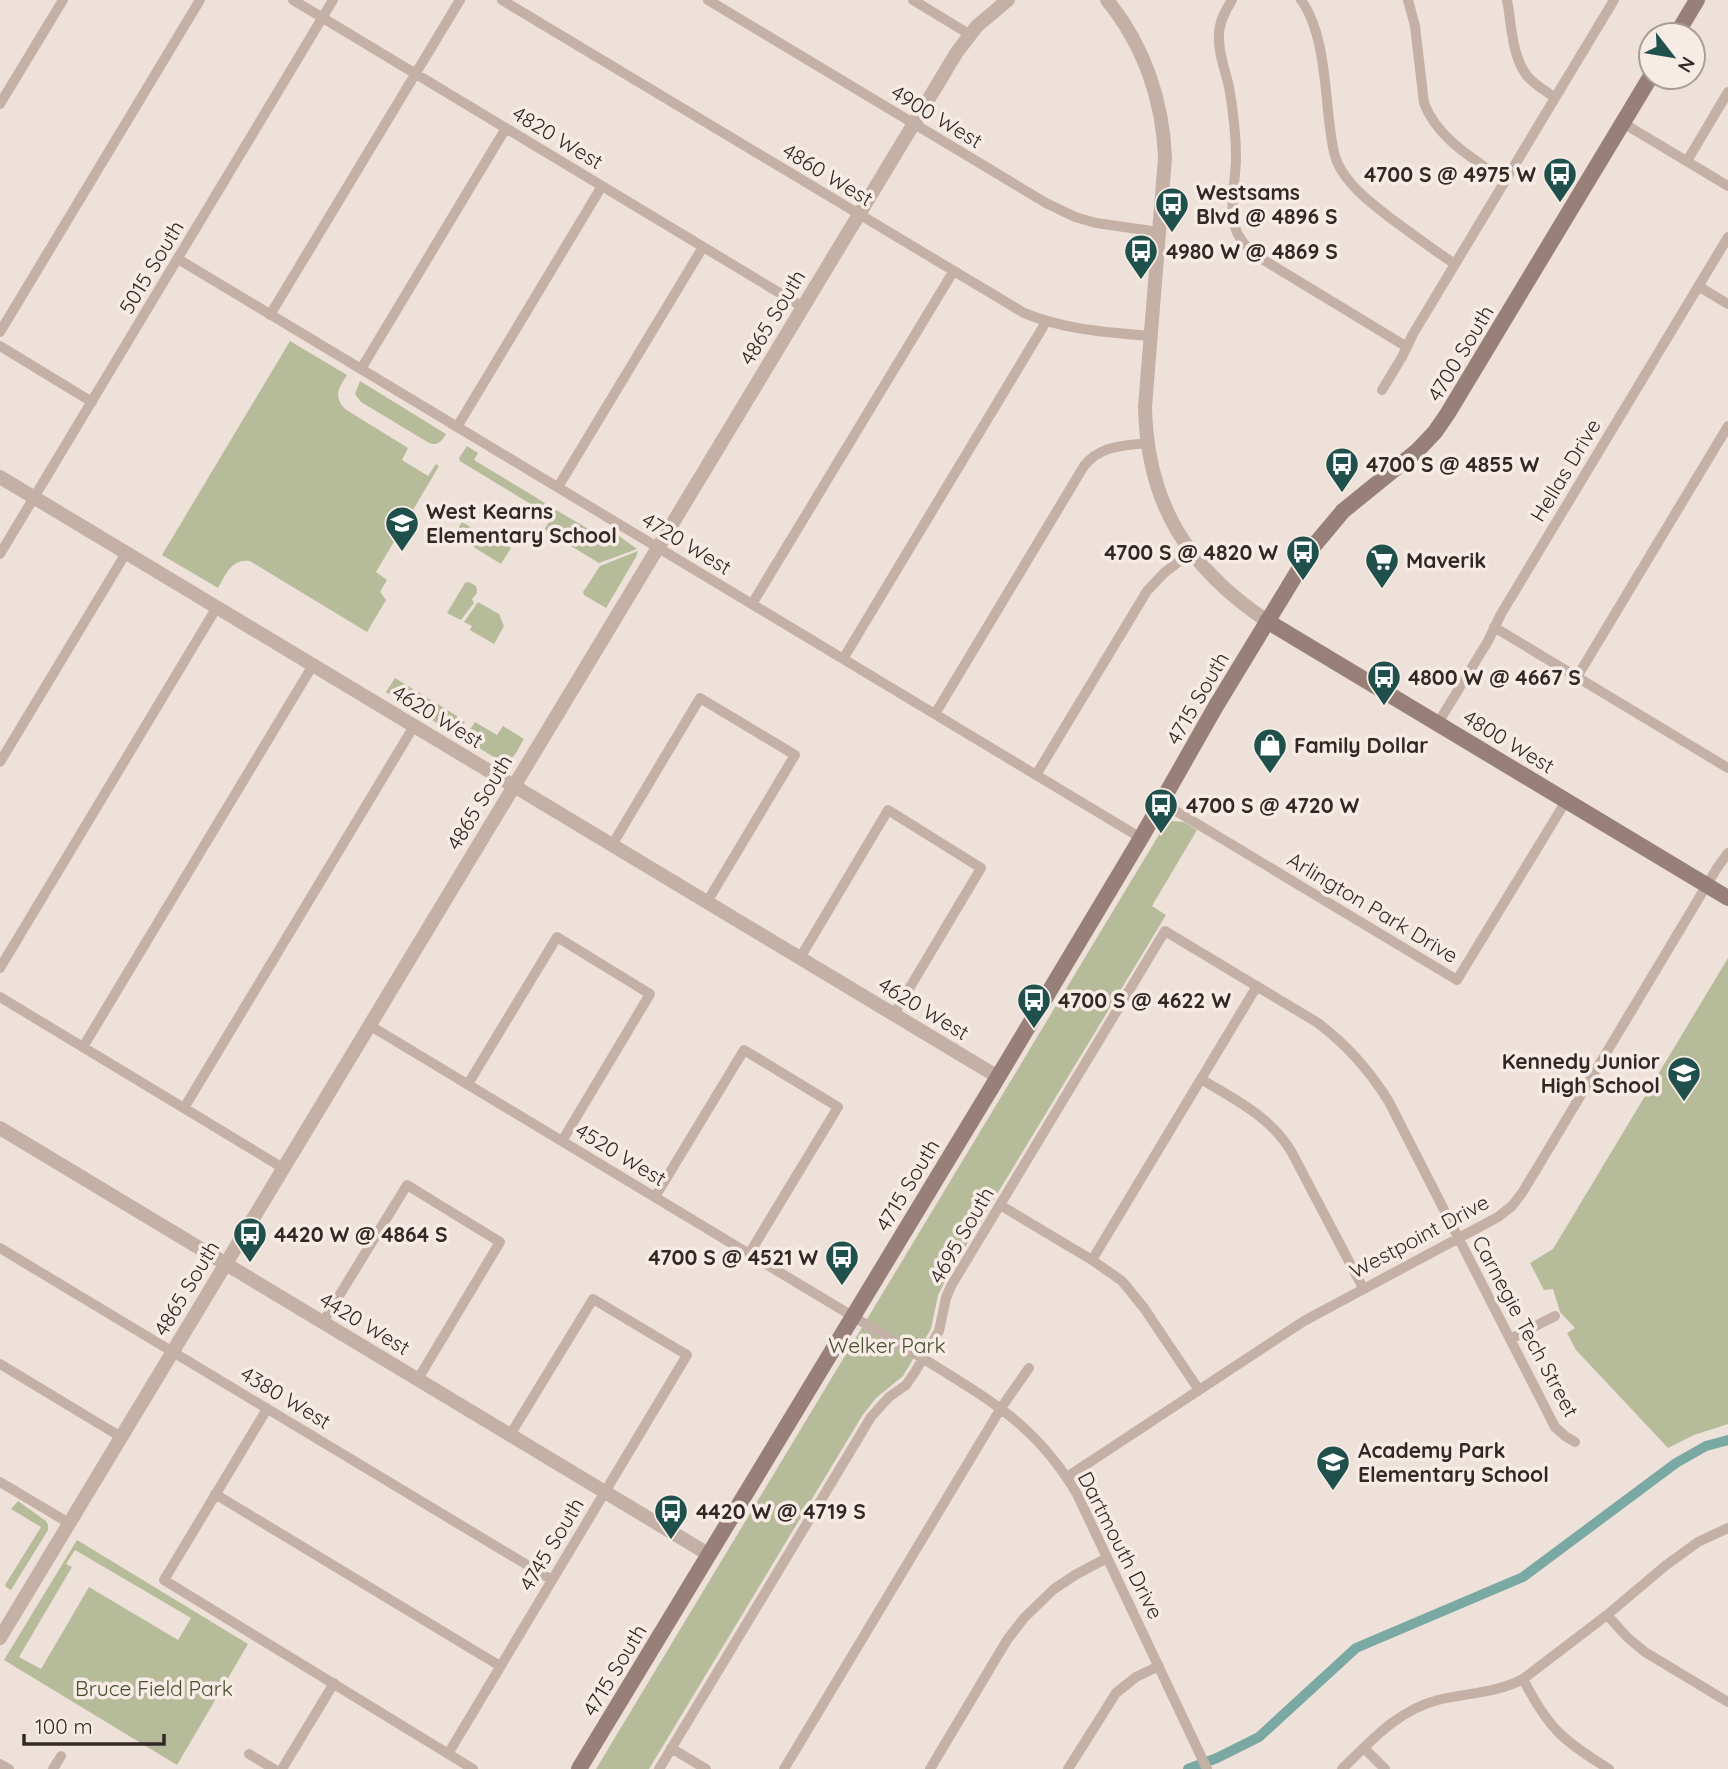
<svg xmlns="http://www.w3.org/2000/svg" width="1728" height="1769" font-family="Quicksand,sans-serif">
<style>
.green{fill:#b6bc9a;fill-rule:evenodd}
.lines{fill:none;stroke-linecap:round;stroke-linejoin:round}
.canal{stroke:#7aa9a4;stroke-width:10}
.minor{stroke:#c5b0a6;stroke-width:10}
.tertiary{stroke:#c5b0a6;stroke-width:14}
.secondary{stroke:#987f78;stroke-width:16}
.labels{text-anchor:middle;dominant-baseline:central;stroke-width:7;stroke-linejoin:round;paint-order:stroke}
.street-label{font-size:21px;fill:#322826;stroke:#f7ece5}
.poi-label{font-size:21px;font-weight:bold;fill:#322826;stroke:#f7ece5;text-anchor:start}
.park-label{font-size:21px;fill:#474e2c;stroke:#f7ece5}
</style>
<rect width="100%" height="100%" fill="#eee1d9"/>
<path class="green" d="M290,341L347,375C339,387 333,397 345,409L408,448L402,460L428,476L436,464L439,466L376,572L387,580L380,592L386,600L367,632L250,561C232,558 226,574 218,588L162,555Z
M360,381L446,434C442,441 438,446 429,443L361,402L355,394Z
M467,446L478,453L474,460L545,503L541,508H537L460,461L459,458Z
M556,510L607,540L619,536L637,549L599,563L546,531L545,528Z
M462,522L503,546L506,542L509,544L508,546L511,548L501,564L454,535Z
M638,551L636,557L606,608L584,595L583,592L600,566Z
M469,582L476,586L477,593L472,599L474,603L461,620L447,613L465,583Z
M478,602L499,614L504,626L494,644L470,630L472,626L464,622Z
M395,678L457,716V718L465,722L457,735L386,692Z
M475,722L497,735L503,726L524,739C518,748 514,762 502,762L464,739Z
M1172,821L1184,822L1197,830L1152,906L1166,915L948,1275L938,1295L931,1329L903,1376L876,1398L862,1416L649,1769H596L1163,828Z
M1728,958V1424L1694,1435L1668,1448L1576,1350L1567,1333L1575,1328L1560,1312L1553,1289L1544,1290L1530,1263L1553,1249Z
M18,1501L46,1521L48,1525V1530L11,1590L6,1587L5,1585L41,1527L11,1509Z
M77,1540L248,1644L177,1765L4,1660ZM75,1550L191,1618L178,1640L89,1587L41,1669L19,1657L72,1567L66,1564Z"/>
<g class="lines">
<path class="canal" d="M1188,1769L1217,1758L1259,1737L1356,1648L1523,1577L1676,1463L1706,1446L1728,1440"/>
<path class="minor" d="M293,0L803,307
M502,0L1024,313C1066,330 1105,332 1150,336
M708,0L1046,203L1075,217L1096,223L1159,232
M913,0L969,34
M1232,0C1225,11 1219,22 1219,35C1218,53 1225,69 1229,87C1233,110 1236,133 1236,157C1236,179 1229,205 1235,227C1239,241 1250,251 1262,259L1407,347
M1301,0C1323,29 1325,85 1329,120C1331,134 1332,150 1337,162C1348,186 1369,201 1389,217C1411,233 1432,249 1455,264
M1408,0L1415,26L1424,103C1438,140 1475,159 1505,181
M1507,0C1512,25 1511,56 1528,77C1535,85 1546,91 1555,98
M0,104L63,0
M1623,123L1728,186
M1687,161L1728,92
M178,259L1141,838
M1698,286L1728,304
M270,315L460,0
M0,332L200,0
M0,346L92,402
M361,369L506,128
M1382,390L1402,357L1413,334L1614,0
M457,427L602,186
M558,487L703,247
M0,554L333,0
M752,604L953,272
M1494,627L1728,768
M843,659L1046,322
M1577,677L1728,426
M935,714L1084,466C1101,445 1123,446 1147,443
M1438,723L1488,641L1501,614L1728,237
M0,762L126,553
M1036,775L1147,591L1164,573L1191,552
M1161,802L1457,980L1566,801
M612,845L700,698L795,755L707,902
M800,958L888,810L981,868L894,1014
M0,968L217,607
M0,997L283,1168
M369,1025L932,1364C995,1403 1038,1428 1077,1494L1207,1769
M83,1047L313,665
M1201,1079C1235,1100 1270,1116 1291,1151L1363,1288
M468,1084L557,937L650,994L562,1141
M184,1108L414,726
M655,1197L744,1050L838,1107L749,1254
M1000,1205L1092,1260L1122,1281L1144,1308L1199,1390
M0,1248L552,1580
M1092,1260L1257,986
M323,1322L407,1185L500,1242L418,1379
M1510,1339L1555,1316
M0,1364L121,1437
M267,1409L164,1580L473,1769
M1067,1477L1304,1321L1498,1217L1512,1206L1522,1193L1539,1165L1717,868L1728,853
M0,1482L69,1523
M215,1494L500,1666
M1607,1615L1628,1638L1645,1652L1728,1702
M1523,1679C1548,1728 1563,1741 1609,1769
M671,1748L706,1769
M1364,1748L1385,1769
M249,1754L274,1769
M448,1754L687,1355L593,1299L510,1435
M0,1764L9,1769
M53,1769L61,1756
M282,1769L334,1683
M659,1769L871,1417L889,1397L906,1385L915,1372L939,1331L946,1298L951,1286L1165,931L1318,1023C1347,1045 1370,1071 1389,1102L1555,1427L1565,1436L1575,1442
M784,1769L1001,1408L1029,1368
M930,1769L1007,1640L1024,1618L1054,1589L1075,1575L1107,1558
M1068,1769L1116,1693L1136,1677L1159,1666
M1342,1769C1371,1741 1398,1710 1438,1700C1467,1693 1497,1693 1523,1679L1607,1615L1665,1566L1698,1542L1728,1528"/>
<path class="tertiary" d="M1107,0C1144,45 1163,101 1165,158L1145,407C1147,504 1188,568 1267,621
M0,477L998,1077
M0,1128L708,1554
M0,1638L957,52L977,26L1008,0"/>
<path class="secondary" d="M1676,35L1697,0
M1267,621L1728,898
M579,1769L998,1077L1141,838L1216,706L1312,548L1343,511L1417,451L1435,432L1448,413L1651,76"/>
</g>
<defs>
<g id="bus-pin" transform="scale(1.75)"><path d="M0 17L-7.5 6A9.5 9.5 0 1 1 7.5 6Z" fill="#20504c" stroke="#f7ece5"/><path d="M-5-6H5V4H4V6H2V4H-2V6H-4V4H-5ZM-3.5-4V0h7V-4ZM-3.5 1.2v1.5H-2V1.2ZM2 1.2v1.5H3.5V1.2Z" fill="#fff"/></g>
<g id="school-pin" transform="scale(1.75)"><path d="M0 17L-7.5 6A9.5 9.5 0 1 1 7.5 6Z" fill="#20504c" stroke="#f7ece5"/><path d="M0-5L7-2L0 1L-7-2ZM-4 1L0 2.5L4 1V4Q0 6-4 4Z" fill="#fff"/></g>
<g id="supermarket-pin" transform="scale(1.75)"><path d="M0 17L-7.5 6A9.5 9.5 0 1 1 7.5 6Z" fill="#20504c" stroke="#f7ece5"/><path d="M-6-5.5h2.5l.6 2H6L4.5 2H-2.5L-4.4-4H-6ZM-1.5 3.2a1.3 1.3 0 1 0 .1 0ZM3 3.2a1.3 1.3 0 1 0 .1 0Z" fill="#fff"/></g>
<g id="shop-pin" transform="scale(1.75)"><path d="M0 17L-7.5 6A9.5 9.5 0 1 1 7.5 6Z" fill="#20504c" stroke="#f7ece5"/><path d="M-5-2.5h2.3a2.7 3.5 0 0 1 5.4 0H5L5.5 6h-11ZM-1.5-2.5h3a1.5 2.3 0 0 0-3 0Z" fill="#fff"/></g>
</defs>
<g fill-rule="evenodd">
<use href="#bus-pin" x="1560" y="174"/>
<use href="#bus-pin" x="1172" y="204"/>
<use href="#bus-pin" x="1141" y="251"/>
<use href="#bus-pin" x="1342" y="464"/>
<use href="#school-pin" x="402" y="523"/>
<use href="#bus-pin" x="1303" y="552"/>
<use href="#supermarket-pin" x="1382" y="560"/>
<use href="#bus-pin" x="1384" y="677"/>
<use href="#shop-pin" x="1270" y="745"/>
<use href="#bus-pin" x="1161" y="805"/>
<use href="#bus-pin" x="1034" y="1000"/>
<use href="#school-pin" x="1684" y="1073"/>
<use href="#bus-pin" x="250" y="1234"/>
<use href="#bus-pin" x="842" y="1257"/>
<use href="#school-pin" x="1333" y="1462"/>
<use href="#bus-pin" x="671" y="1511"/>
</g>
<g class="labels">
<g class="street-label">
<text transform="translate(937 116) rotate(31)">4900 West</text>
<text transform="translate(558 137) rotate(31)">4820 West</text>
<text transform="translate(828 174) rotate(31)">4860 West</text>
<text transform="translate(151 267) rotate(-59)">5015 South</text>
<text transform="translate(772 317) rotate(-59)">4865 South</text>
<text transform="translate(1460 353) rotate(-59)">4700 South</text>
<text transform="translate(1565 470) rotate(-59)">Hellas Drive</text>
<text transform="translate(687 543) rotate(31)">4720 West</text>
<text transform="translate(1197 698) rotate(-60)">4715 South</text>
<text transform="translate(438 716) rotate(31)">4620 West</text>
<text transform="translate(1509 741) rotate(31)">4800 West</text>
<text transform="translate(479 802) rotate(-59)">4865 South</text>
<text transform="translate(1373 907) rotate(31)">Arlington Park Drive</text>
<text transform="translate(924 1008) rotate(31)">4620 West</text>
<text transform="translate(621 1154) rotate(31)">4520 West</text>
<text transform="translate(907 1185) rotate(-59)">4715 South</text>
<text transform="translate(961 1235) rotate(-60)">4695 South</text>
<text transform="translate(1419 1236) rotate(-28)">Westpoint Drive</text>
<text transform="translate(186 1288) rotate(-59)">4865 South</text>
<text transform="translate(365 1323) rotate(31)">4420 West</text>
<text transform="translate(1526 1326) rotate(62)">Carnegie Tech Street</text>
<text transform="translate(286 1397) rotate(31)">4380 West</text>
<text transform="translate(551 1544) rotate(-59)">4745 South</text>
<text transform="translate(1121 1545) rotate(63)">Dartmouth Drive</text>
<text transform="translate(614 1670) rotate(-59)">4715 South</text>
</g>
<g class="poi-label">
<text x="1536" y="174" text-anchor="end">4700 S @ 4975 W</text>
<text x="1196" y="192">Westsams<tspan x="1196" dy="24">Blvd @ 4896 S</tspan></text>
<text x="1166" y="251">4980 W @ 4869 S</text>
<text x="1366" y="464">4700 S @ 4855 W</text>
<text x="426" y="511">West Kearns<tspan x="426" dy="24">Elementary School</tspan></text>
<text x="1278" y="552" text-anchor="end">4700 S @ 4820 W</text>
<text x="1406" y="560">Maverik</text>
<text x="1408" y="677">4800 W @ 4667 S</text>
<text x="1294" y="745">Family Dollar</text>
<text x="1186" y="805">4700 S @ 4720 W</text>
<text x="1058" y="1000">4700 S @ 4622 W</text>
<text x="1660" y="1061" text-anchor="end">Kennedy Junior<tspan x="1660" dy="24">High School</tspan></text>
<text x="274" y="1234">4420 W @ 4864 S</text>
<text x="818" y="1257" text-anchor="end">4700 S @ 4521 W</text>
<text x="1358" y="1450">Academy Park<tspan x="1358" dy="24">Elementary School</tspan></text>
<text x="696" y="1511">4420 W @ 4719 S</text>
</g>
<g class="park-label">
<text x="887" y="1345">Welker Park</text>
<text x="154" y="1688">Bruce Field Park</text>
</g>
</g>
<g transform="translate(1672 56) rotate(121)"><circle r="33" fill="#f7ece5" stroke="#a89e99" stroke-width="2"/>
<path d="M0-5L12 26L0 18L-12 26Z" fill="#20504c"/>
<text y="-10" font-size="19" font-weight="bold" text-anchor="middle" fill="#322826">N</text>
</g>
<path d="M24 1734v10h140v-10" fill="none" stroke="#322826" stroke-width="3.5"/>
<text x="35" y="1734" font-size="21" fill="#322826" stroke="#f7ece5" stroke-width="5" paint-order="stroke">100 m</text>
</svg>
